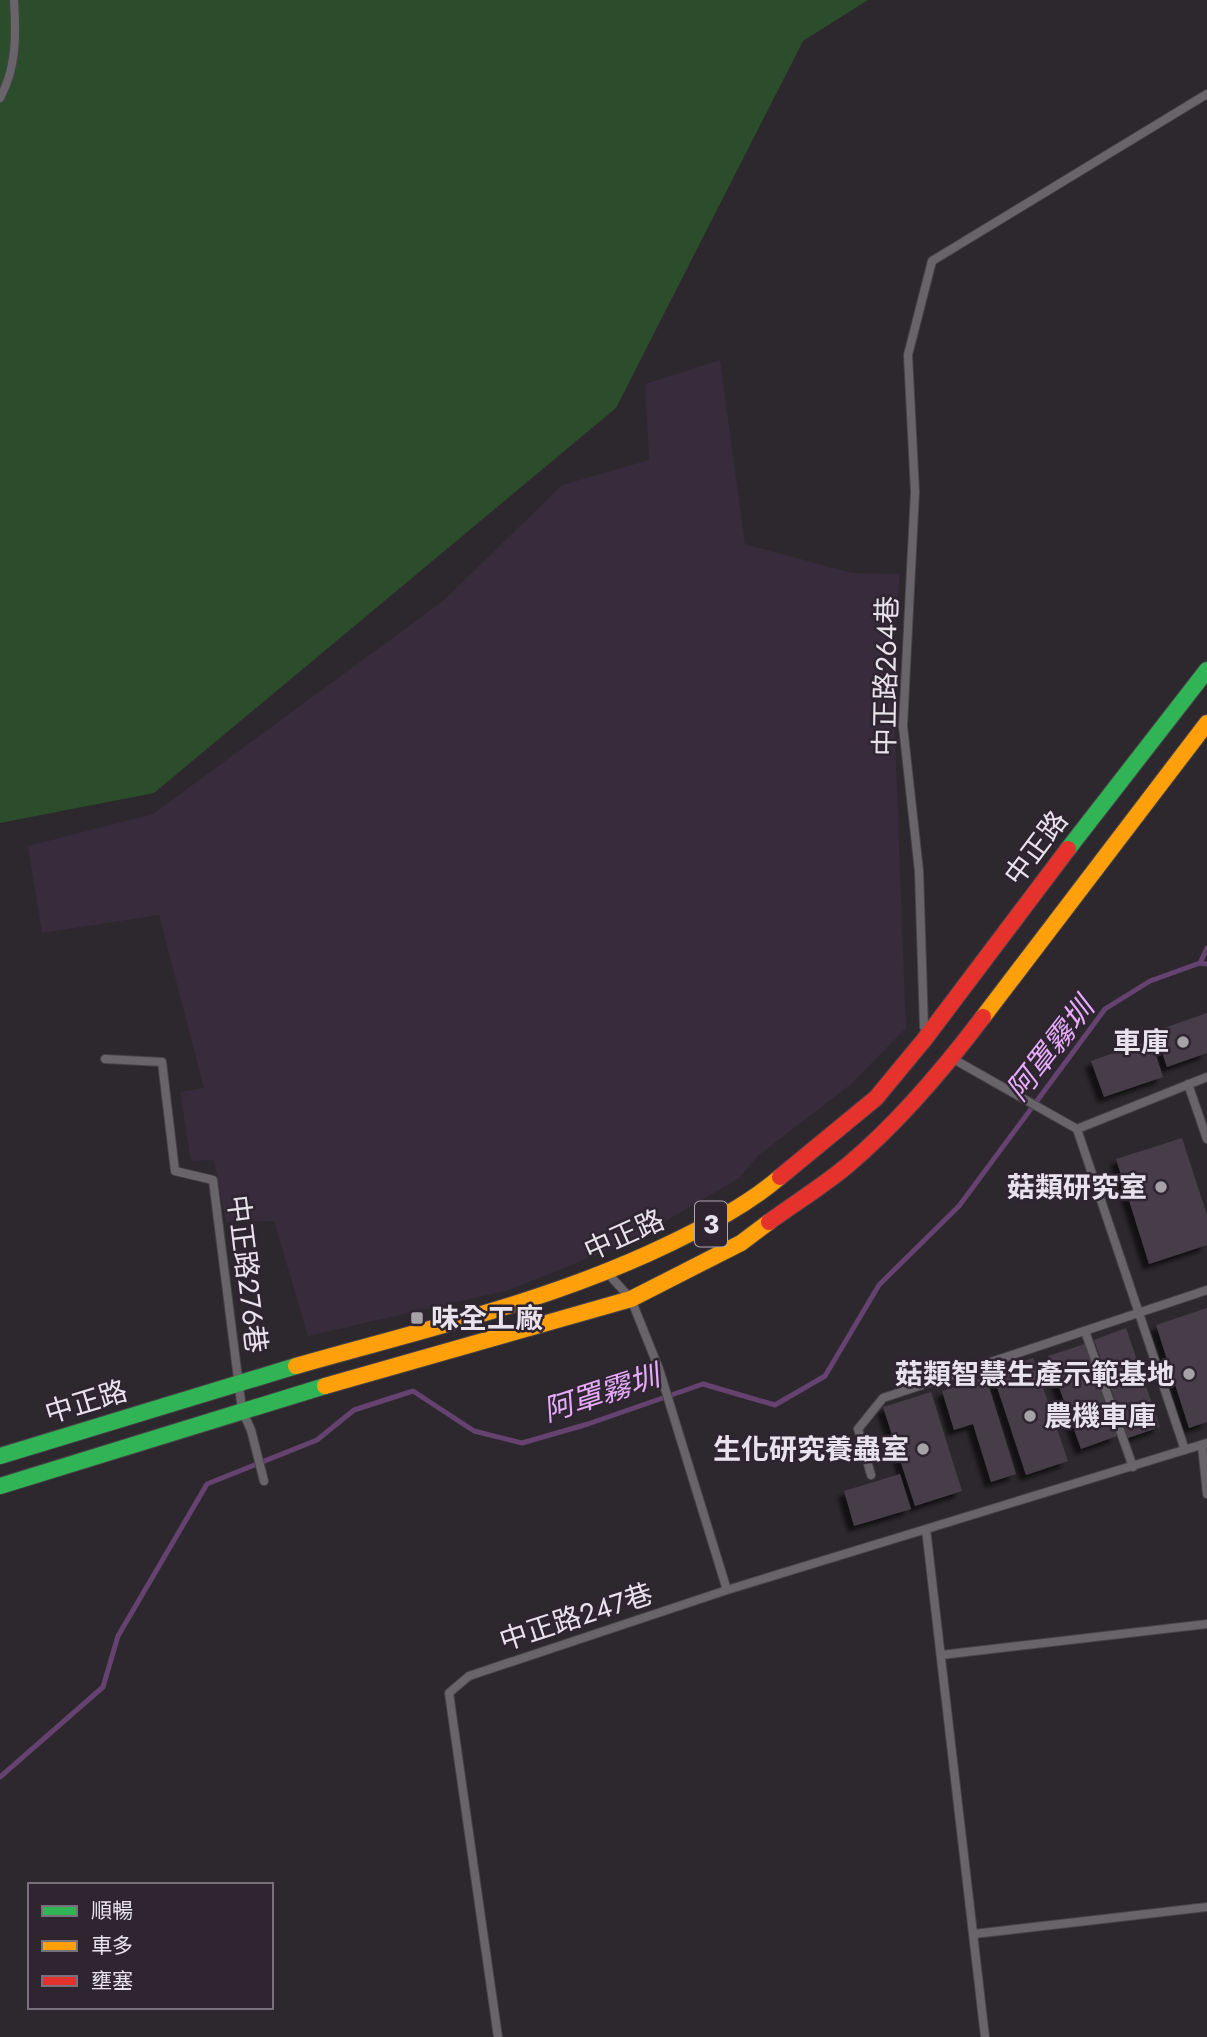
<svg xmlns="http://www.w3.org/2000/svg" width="1207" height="2037" font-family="Jost,'Noto Sans TC',sans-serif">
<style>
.built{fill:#372b3c}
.green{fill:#2c4d2b}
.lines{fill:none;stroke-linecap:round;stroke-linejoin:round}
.stream{stroke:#664271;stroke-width:5}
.building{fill:#463d48;filter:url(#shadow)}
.lane-casing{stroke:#474448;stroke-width:10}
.fast-casing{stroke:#474448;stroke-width:18}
.slow-casing{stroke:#474448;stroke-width:18}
.jam-casing{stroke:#474448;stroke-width:18}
.lane{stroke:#686469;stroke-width:8}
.fast{stroke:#30b455;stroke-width:16}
.slow{stroke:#ff9f0a;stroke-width:16}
.jam{stroke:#e5322d;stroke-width:16}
.poi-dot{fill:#a7a1a8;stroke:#2e2531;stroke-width:2.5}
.labels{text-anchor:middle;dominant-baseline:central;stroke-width:5;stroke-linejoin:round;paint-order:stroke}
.shield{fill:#2e2531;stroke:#b0a9b2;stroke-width:2}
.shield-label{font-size:26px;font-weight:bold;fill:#e8e2ea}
.street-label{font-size:28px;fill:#e8e2ea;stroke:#2e2531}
.poi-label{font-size:28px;font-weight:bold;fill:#e8e2ea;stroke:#2e2531;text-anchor:end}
.water-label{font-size:30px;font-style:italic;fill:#e6abf9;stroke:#2e2531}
</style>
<defs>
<filter id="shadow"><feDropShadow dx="-6" dy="6" stdDeviation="2" flood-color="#0009"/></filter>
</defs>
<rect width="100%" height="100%" fill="#2d282e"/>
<path class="built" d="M720,360L745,544L852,573L900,574L892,659L906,1028L850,1085L759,1155L738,1179L631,1241L509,1290L308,1336L274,1221L226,1222L214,1160L191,1161L180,1092L204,1088L159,915L42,933L28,846L153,814L443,601L562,485L649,460L645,384Z"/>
<path class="green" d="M0,0H868L803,41L616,408L154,793L0,823Z"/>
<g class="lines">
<path class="stream" d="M1200,963L1207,948
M0,1777L103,1687L118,1636L207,1484L317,1440L354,1410L413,1391L474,1431L522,1443L588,1424L703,1384L775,1405L825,1376L879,1285L959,1206L1105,1009L1150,981L1200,963L1207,964"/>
</g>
<path class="building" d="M1207,1013V1053L1167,1067L1155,1031Z
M1151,1040L1163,1077L1104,1097L1091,1061Z
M1182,1138L1207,1215V1245L1149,1264L1116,1159Z
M1207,1308V1422L1189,1428L1156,1325Z
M1126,1328L1160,1427L1128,1438L1094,1340Z
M1085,1344L1117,1436L1081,1449L1048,1356Z
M1033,1358L1068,1461L1026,1475L992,1372Z
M986,1377L1016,1474L991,1482L973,1424L954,1430L942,1391Z
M931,1392L962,1491L915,1506L883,1407Z
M900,1474L911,1509L854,1526L844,1491Z"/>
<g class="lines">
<g class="lane-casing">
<path id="lane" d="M0,98C17,67 16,34 14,0
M924,1027L919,871L903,726L915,492L908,355L932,261L1207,94
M105,1059L162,1062L175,1171L213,1180L242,1410L251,1430L264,1481
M955,1060L1077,1129L1207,1077
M1188,1084L1207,1139
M1077,1129L1185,1450
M1085,1331L1133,1467
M1202,1445L1207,1494
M871,1475L858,1429L883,1398L1207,1290
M926,1529L985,2037
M727,1590L1207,1443
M941,1655L1207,1624
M974,1934L1207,1907
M498,2037L449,1693L469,1676L727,1590L659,1369L631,1299L612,1278"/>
</g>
<g class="fast-casing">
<path id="fast" d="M1068,849L1207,670
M0,1456L296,1366
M0,1486L325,1386"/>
</g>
<g class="slow-casing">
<path id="slow" d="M983,1017L1207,723
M296,1366C422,1330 552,1301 671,1243C710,1224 747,1205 780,1177
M325,1386L631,1299L741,1243L769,1222"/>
</g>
<g class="jam-casing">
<path id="jam" d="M780,1177L876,1098L924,1040L1068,849
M769,1222C795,1203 823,1186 848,1165C899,1122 943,1070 983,1017"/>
</g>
<use href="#lane" class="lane"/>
<use href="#fast" class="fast"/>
<use href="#slow" class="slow"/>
<use href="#jam" class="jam"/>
</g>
<g class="poi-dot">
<circle cx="1183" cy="1042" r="7"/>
<circle cx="1161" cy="1187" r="7"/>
<rect x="410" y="1311" width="14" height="14" rx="3.5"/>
<circle cx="1189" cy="1374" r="7"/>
<circle cx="1030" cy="1416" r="7"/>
<circle cx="923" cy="1449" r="7"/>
</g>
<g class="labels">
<rect class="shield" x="695" y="1201.5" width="32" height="45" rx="5"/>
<g class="shield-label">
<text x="711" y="1224">3</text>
</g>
<g class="street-label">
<text transform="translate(886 676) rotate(-89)">中正路264巷</text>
<text transform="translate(1036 848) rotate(-53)">中正路</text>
<text transform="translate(624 1235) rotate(-24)">中正路</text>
<text transform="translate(247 1274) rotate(83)">中正路276巷</text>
<text transform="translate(86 1402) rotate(-17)">中正路</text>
<text transform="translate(576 1617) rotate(-18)">中正路247巷</text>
</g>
<g class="poi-label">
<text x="1169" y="1042">車庫</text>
<text x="1147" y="1187">菇類研究室</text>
<text x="431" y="1318" text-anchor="start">味全工廠</text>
<text x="1175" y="1374">菇類智慧生產示範基地</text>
<text x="1044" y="1416" text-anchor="start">農機車庫</text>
<text x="909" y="1449">生化研究養蟲室</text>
</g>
<g class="water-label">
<text transform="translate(1050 1049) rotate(-52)">阿罩霧圳</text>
<text transform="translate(601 1393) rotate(-18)">阿罩霧圳</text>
</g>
</g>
<rect x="28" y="1883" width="245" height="126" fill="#2e2531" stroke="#78717b" stroke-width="2"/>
<rect x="42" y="1906" width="35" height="10" fill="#30b455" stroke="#78717b" stroke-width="2"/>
<text x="91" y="1918" font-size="21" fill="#e8e2ea">順暢</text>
<rect x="42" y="1941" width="35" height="10" fill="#ff9f0a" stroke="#78717b" stroke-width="2"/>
<text x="91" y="1953" font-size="21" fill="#e8e2ea">車多</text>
<rect x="42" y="1976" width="35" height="10" fill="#e5322d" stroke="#78717b" stroke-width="2"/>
<text x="91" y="1988" font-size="21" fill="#e8e2ea">壅塞</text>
</svg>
